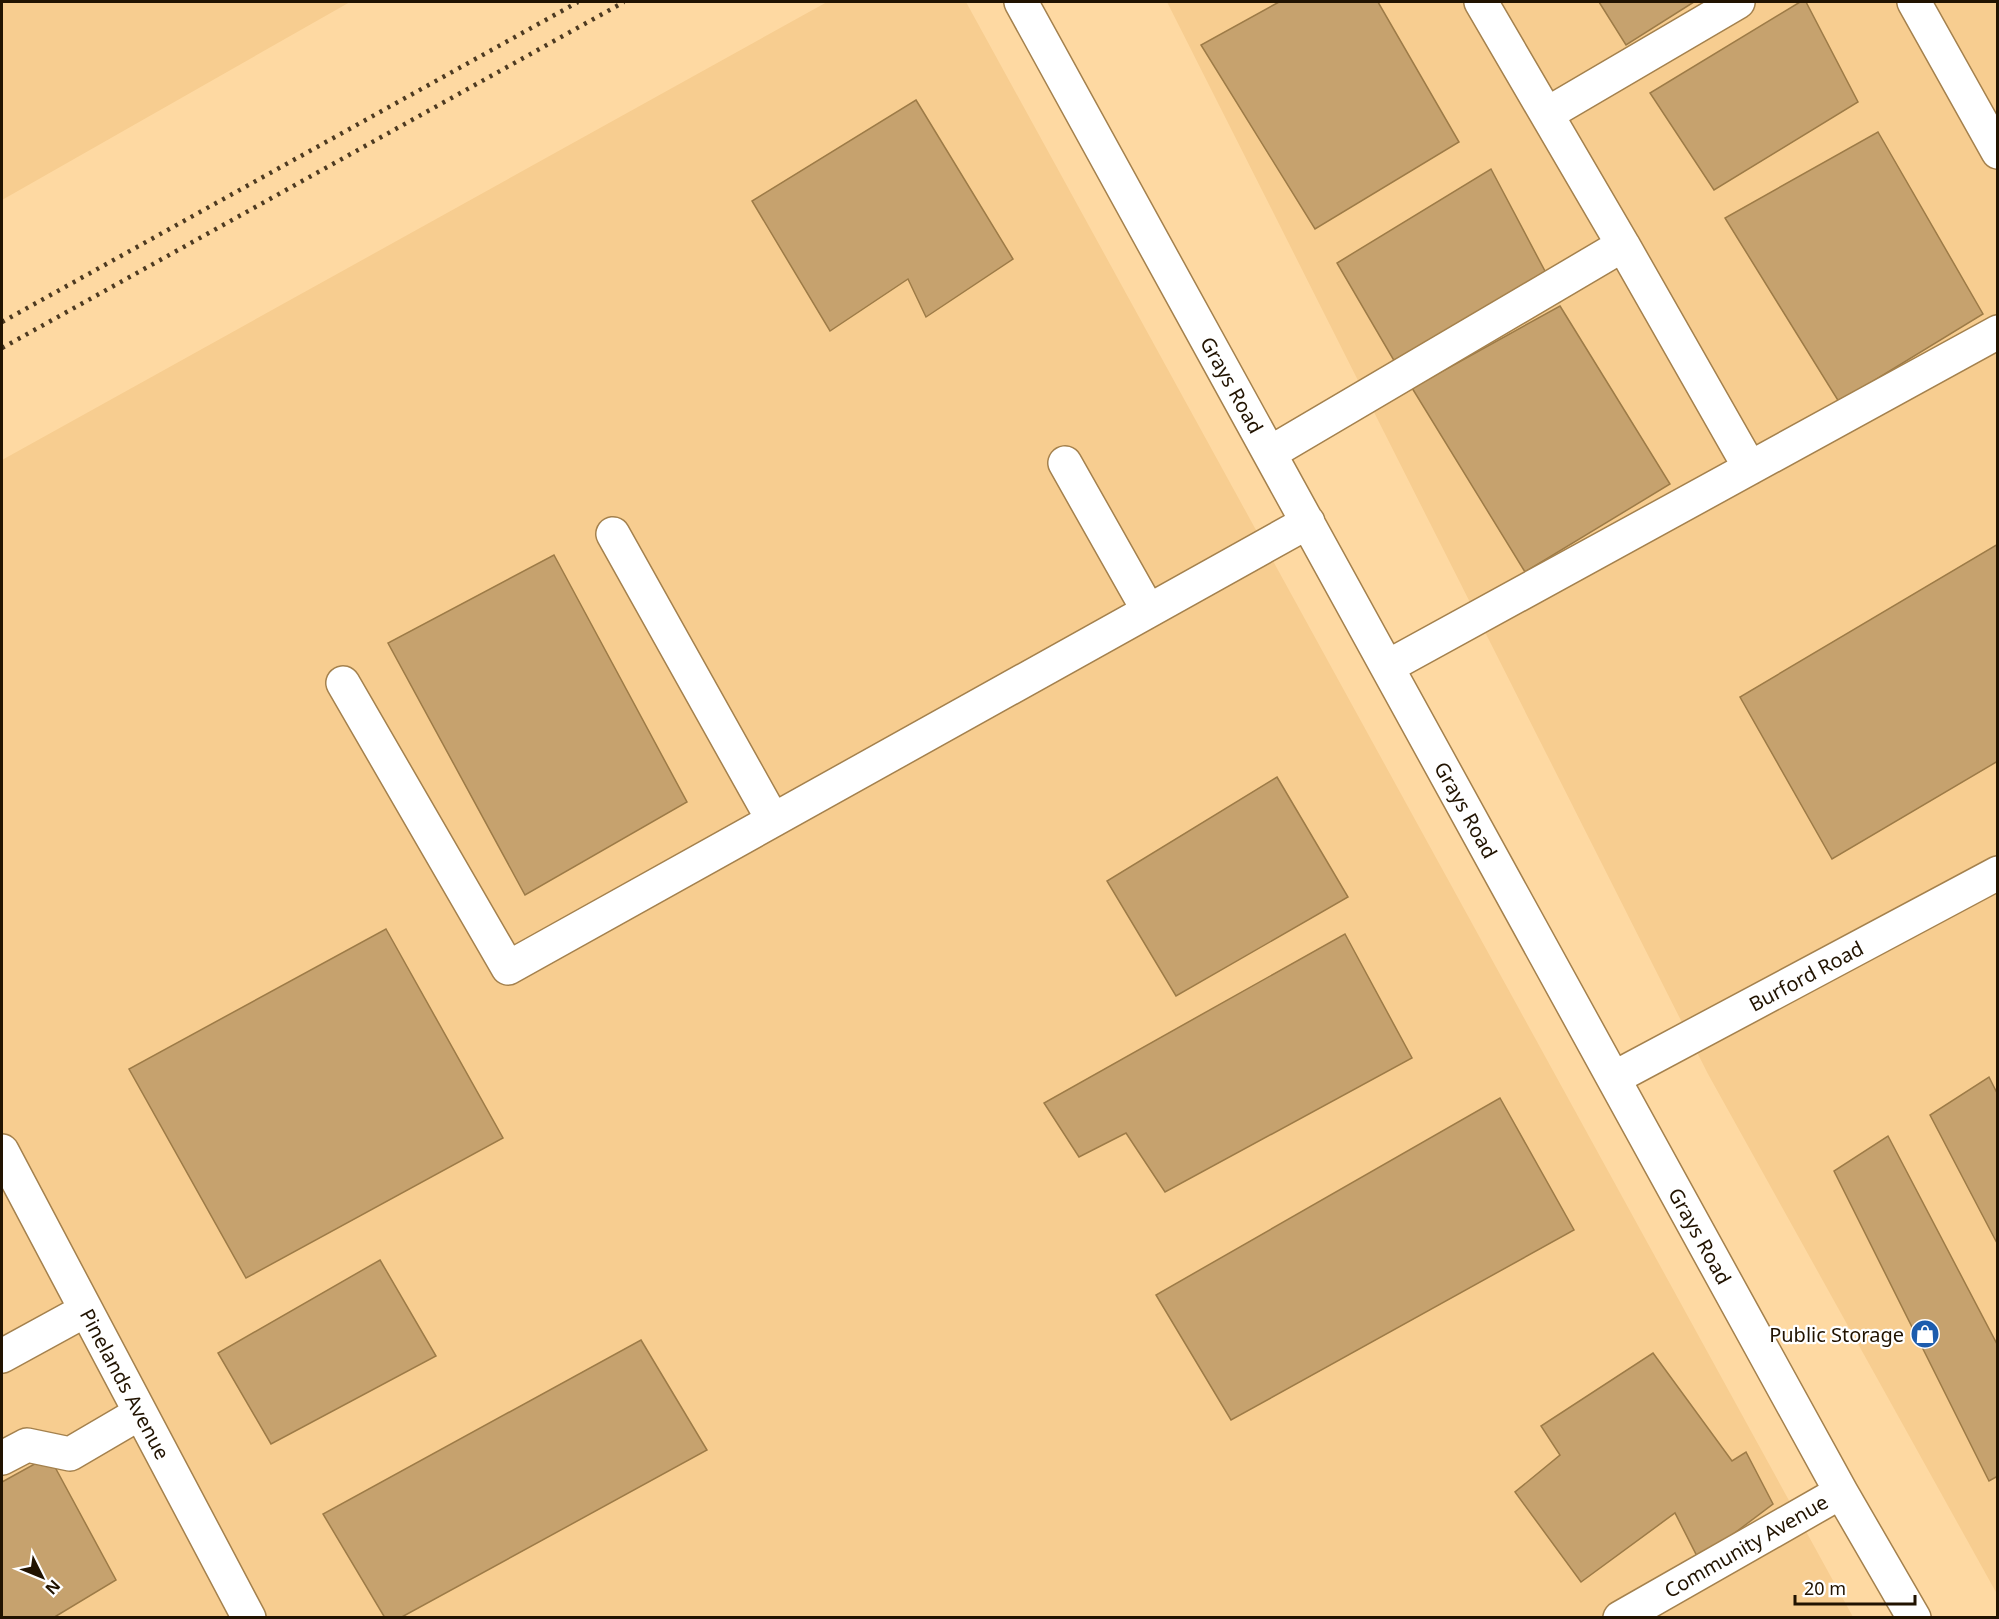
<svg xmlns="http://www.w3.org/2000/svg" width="1999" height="1619" font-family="'Noto Sans',sans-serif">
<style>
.built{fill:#f7cd90}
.building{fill:#c6a26e;stroke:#9d7b47;stroke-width:1.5}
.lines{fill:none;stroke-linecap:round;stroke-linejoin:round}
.minor-casing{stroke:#a4814d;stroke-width:36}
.minor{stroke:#fff;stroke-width:33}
.rail{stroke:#4d3a21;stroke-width:4.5;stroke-dasharray:3 6;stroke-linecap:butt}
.labels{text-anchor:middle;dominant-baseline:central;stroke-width:4.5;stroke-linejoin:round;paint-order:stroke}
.street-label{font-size:20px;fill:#211301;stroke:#fff}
.poi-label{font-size:20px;fill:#211301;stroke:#fff;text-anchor:end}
</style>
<rect width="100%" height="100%" fill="#fed9a2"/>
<path class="built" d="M2,2H350L2,200Z
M827,2H966L1853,1617H2V460Z
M1167,2H1997V1594L1708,1074Z"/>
<path class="building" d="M1279,2H1378L1459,142L1315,229L1201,45Z
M1599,2H1694L1626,45Z
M1800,2H1806L1858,102L1714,190L1650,93Z
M916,100L1013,259L926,317L908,279L830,331L752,201Z
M1878,132L1983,314L1839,402L1725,218Z
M1491,169L1546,273L1396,364L1337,263Z
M1560,306L1670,484L1525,572L1412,388Z
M1998,544V761L1832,859L1740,697Z
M554,555L687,802L525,895L388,643Z
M1277,777L1348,897L1176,996L1107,881Z
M386,929L503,1138L246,1278L129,1069Z
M1345,934L1412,1058L1165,1192L1126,1133L1079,1157L1044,1103Z
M1989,1077L1998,1095V1245L1930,1115Z
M1500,1098L1574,1230L1231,1420L1156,1295Z
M1888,1136L1998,1346V1476L1989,1481L1834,1171Z
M380,1260L436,1356L271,1444L218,1353Z
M641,1340L707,1450L400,1618H385L323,1514Z
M1653,1353L1732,1461L1746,1452L1773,1504L1699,1560L1675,1513L1581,1582L1515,1492L1560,1455L1541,1426Z
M49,1456L116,1580L53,1618H2V1482Z"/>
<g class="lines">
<g class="minor-casing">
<path id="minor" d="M1021,2L1841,1492L1914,1618
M1914,2L1998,152
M1547,114L1738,2
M1623,245L1750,468
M1270,453L1623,245L1481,2
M1065,463L1148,610
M613,534L773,820
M1387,667L1998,332
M343,683L508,968L1308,522
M1614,1078L1998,873
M2,1151L249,1618
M2,1356L86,1310
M2,1458L27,1445L70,1454L140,1413
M1620,1618L1841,1492"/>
</g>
<use href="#minor" class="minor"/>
<path class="rail" d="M2,322L578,2
M2,348L624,2"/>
</g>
<defs>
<g id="shop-disc" transform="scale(1.5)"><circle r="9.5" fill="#1c5cad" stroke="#fff"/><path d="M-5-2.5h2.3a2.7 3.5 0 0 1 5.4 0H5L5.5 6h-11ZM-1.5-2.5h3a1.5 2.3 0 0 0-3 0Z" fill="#fff"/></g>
</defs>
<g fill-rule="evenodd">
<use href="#shop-disc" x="1925" y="1334"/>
</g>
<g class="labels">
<g class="street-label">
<text transform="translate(1232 385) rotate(61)">Grays Road</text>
<text transform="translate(1466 810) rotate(61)">Grays Road</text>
<text transform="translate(1806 976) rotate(-28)">Burford Road</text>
<text transform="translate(1700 1236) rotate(61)">Grays Road</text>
<text transform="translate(125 1384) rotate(62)">Pinelands Avenue</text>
<text transform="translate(1746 1546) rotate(-30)">Community Avenue</text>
</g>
<g class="poi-label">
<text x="1904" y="1334">Public Storage</text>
</g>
</g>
<rect width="1999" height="1619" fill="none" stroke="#211301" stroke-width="6"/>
<g transform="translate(42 1577) rotate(133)" stroke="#ffffff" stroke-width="4.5" paint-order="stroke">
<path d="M0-4.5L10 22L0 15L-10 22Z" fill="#211301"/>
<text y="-9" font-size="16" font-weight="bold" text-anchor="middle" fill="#211301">N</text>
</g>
<path d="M1795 1595v9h120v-9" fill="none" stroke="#211301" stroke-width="3"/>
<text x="1804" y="1595" font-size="18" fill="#211301" stroke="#ffffff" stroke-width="4.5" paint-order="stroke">20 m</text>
</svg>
